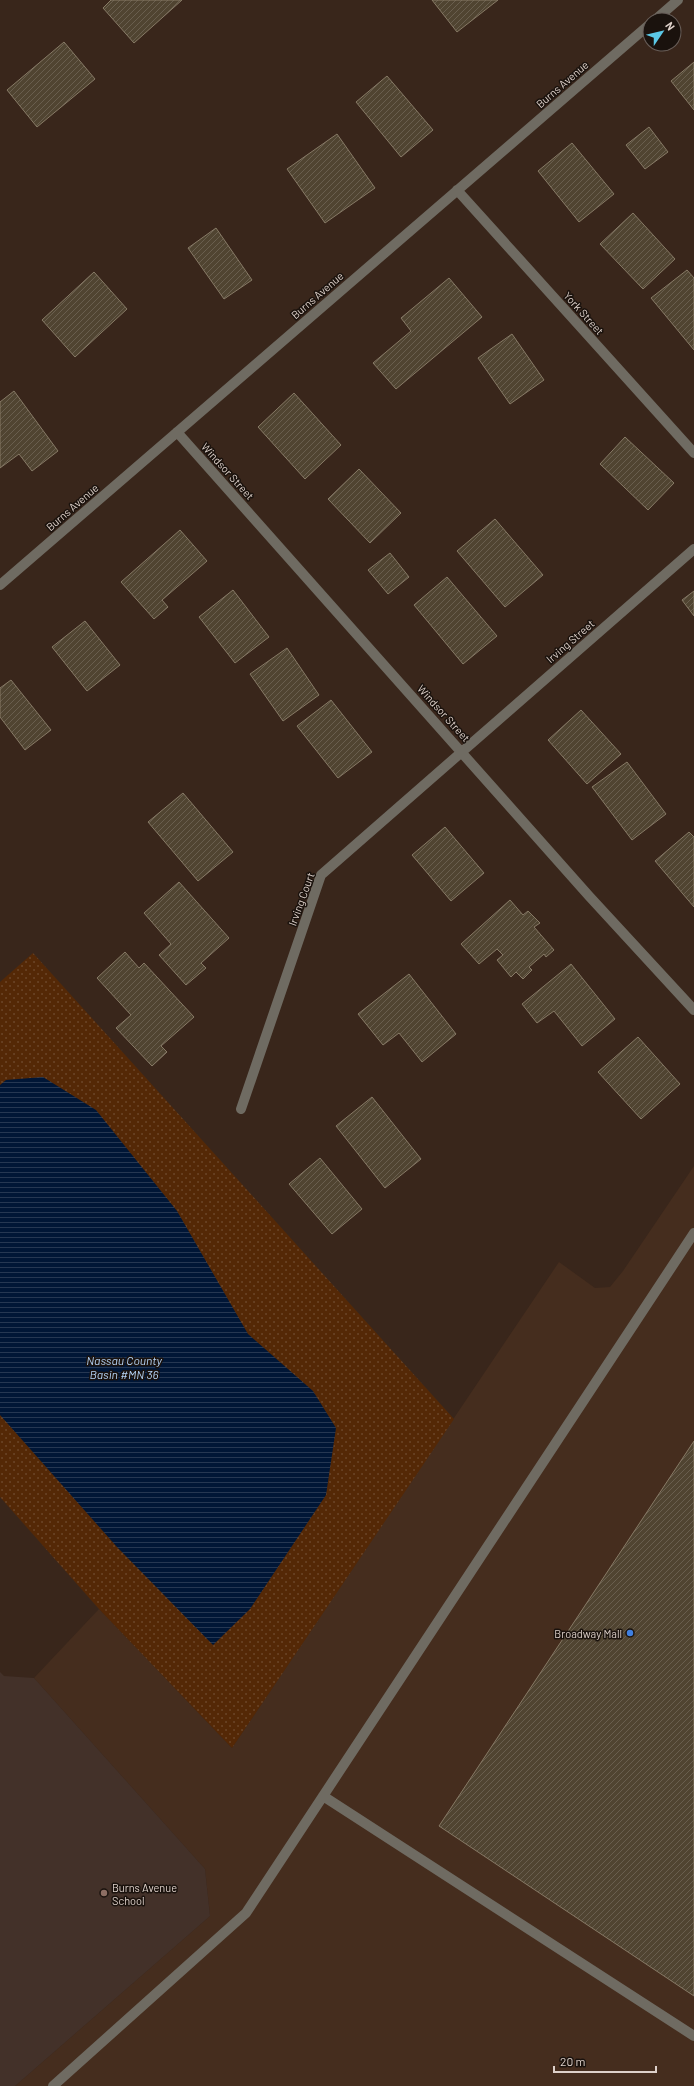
<svg xmlns="http://www.w3.org/2000/svg" width="694" height="2086" font-family="Barlow,sans-serif">
<style>
.built{fill:#452d1e}
.education{fill:#433129}
.grass{fill:url(#grass-dots)}
.water{fill:url(#water-rules)}
.building{fill:url(#building-hatch);stroke:#877a66}
.lines{fill:none;stroke-linecap:round;stroke-linejoin:round}
.minor{stroke:#6f6b62;stroke-width:10}
.shop-dot{fill:#3f7fe0;stroke:#1a120d;stroke-width:1.5}
.education-dot{fill:#8d6e63;stroke:#1a120d;stroke-width:1.5}
.labels{text-anchor:middle;dominant-baseline:central;stroke-width:3;stroke-linejoin:round;paint-order:stroke}
.street-label{font-size:11px;fill:#ded1ca;stroke:#1a120d}
.poi-label{font-size:11px;fill:#ded1ca;stroke:#1a120d;text-anchor:end}
.water-label{font-size:12px;font-style:italic;fill:#b4d3f6;stroke:#1a120d}
</style>
<defs>
<pattern id="grass-dots" width="8" height="8" patternUnits="userSpaceOnUse"><rect width="8" height="8" fill="#542806"/><path d="M2 2h.1M6 6h.1" fill="none" stroke="#6c4629" stroke-width="1.8" stroke-linecap="round"/></pattern>
<pattern id="water-rules" width="6" height="5" patternUnits="userSpaceOnUse"><rect width="6" height="5" fill="#001636"/><path d="M0 2.5h6" fill="none" stroke="#253752"/></pattern>
<pattern id="building-hatch" width="6" height="6" patternUnits="userSpaceOnUse"><rect width="6" height="6" fill="#504431"/><path d="M-1 1l2-2M0 6l6-6M5 7l2-2" fill="none" stroke="#695e4e"/></pattern>
</defs>
<rect width="100%" height="100%" fill="#39261b"/>
<path class="built" d="M694,1166V2086H15L210,1916L205,1869L34,1678L99,1609L232,1748L559,1262L595,1288L610,1287L623,1271Z"/>
<path class="education" d="M0,1672L4,1676L34,1678L205,1869L210,1916L15,2086H0Z"/>
<path class="grass" d="M33,953L454,1419L232,1748L99,1609L0,1497V982Z"/>
<path class="water" d="M43,1077L96,1110L177,1211L248,1334L313,1391L336,1428L326,1495L250,1609L213,1645L117,1547L0,1415V1085L6,1080Z"/>
<path class="building" d="M111,0H182L134,43L103,8Z
M432,0H498L457,32Z
M64,42L95,79L37,127L7,90Z
M694,62V110L671,81Z
M387,76L433,130L401,157L356,102Z
M649,127L668,152L645,169L626,145Z
M337,134L375,188L325,223L287,169Z
M572,143L614,194L579,222L538,171Z
M633,213L675,259L643,289L600,244Z
M216,228L252,280L224,299L188,248Z
M687,270L694,278V350L651,298Z
M94,272L127,309L75,357L42,320Z
M449,278L482,317L396,389L373,363L411,331L401,318Z
M512,334L544,380L510,404L478,358Z
M14,391L58,451L32,471L19,454L0,468V402Z
M294,393L341,445L305,479L258,427Z
M625,437L674,483L648,510L600,464Z
M359,469L401,513L370,543L328,499Z
M495,519L543,575L505,607L457,551Z
M180,530L207,561L162,600L168,607L154,619L121,582Z
M390,553L409,577L388,594L368,570Z
M447,577L497,636L463,664L414,605Z
M233,590L269,637L235,663L199,617Z
M694,591V616L682,600Z
M85,621L120,665L87,691L52,647Z
M287,648L319,695L283,721L250,674Z
M11,680L51,730L25,750L0,717V688Z
M331,700L372,752L338,778L297,726Z
M581,710L621,754L587,784L548,740Z
M627,762L666,814L632,840L592,787Z
M183,793L233,852L198,881L148,822Z
M445,827L484,873L451,901L412,855Z
M689,832L694,837V907L655,861Z
M179,882L229,938L201,963L206,968L186,985L159,955L171,944L144,913Z
M510,900L523,915L528,911L540,923L534,927L554,950L546,957L544,954L529,967L532,970L523,979L516,972L511,977L497,960L503,955L497,949L479,964L461,944Z
M125,952L139,968L144,963L194,1017L161,1046L167,1052L152,1066L116,1028L131,1015L97,978Z
M571,964L615,1019L582,1046L554,1011L537,1023L522,1004Z
M409,974L456,1034L422,1062L399,1033L383,1045L358,1014Z
M638,1037L680,1084L641,1119L598,1072Z
M372,1097L421,1159L385,1188L336,1126Z
M320,1158L362,1209L332,1234L289,1184Z
M694,1441V1996L439,1826Z"/>
<g class="lines">
<path class="minor" d="M655,20L678,0
M457,190L694,453
M177,432L589,896L694,1010
M0,585L650,24
M241,1109L321,875L694,549
M323,1796L694,2036
M53,2086L246,1913L694,1233"/>
</g>
<circle class="shop-dot" cx="630" cy="1633" r="4"/>
<circle class="education-dot" cx="104" cy="1893" r="4"/>
<g class="labels">
<g class="street-label">
<text transform="translate(562 84) rotate(-41)">Burns Avenue</text>
<text transform="translate(317 295) rotate(-41)">Burns Avenue</text>
<text transform="translate(584 313) rotate(48)">York Street</text>
<text transform="translate(228 471) rotate(48)">Windsor Street</text>
<text transform="translate(72 507) rotate(-41)">Burns Avenue</text>
<text transform="translate(570 641) rotate(-41)">Irving Street</text>
<text transform="translate(444 713) rotate(48)">Windsor Street</text>
<text transform="translate(301 899) rotate(-70)">Irving Court</text>
</g>
<g class="poi-label">
<text x="622" y="1633">Broadway Mall</text>
<text x="112" y="1887" text-anchor="start">Burns Avenue<tspan x="112" dy="13">School</tspan></text>
</g>
<g class="water-label">
<text x="124" y="1360">Nassau County<tspan x="124" dy="14">Basin #MN 36</tspan></text>
</g>
</g>
<g transform="translate(662 32) rotate(55)"><circle r="19" fill="#1a120d" stroke="#685e59"/>
<path d="M0-3L7 15L0 10L-7 15Z" fill="#5bc8e6"/>
<text y="-6" font-size="11" font-weight="bold" text-anchor="middle" fill="#ded1ca">N</text>
</g>
<path d="M554 2066v6h102v-6" fill="none" stroke="#ded1ca" stroke-width="2"/>
<text x="560" y="2066" font-size="12" fill="#ded1ca" stroke="#1a120d" stroke-width="3" paint-order="stroke">20 m</text>
</svg>
